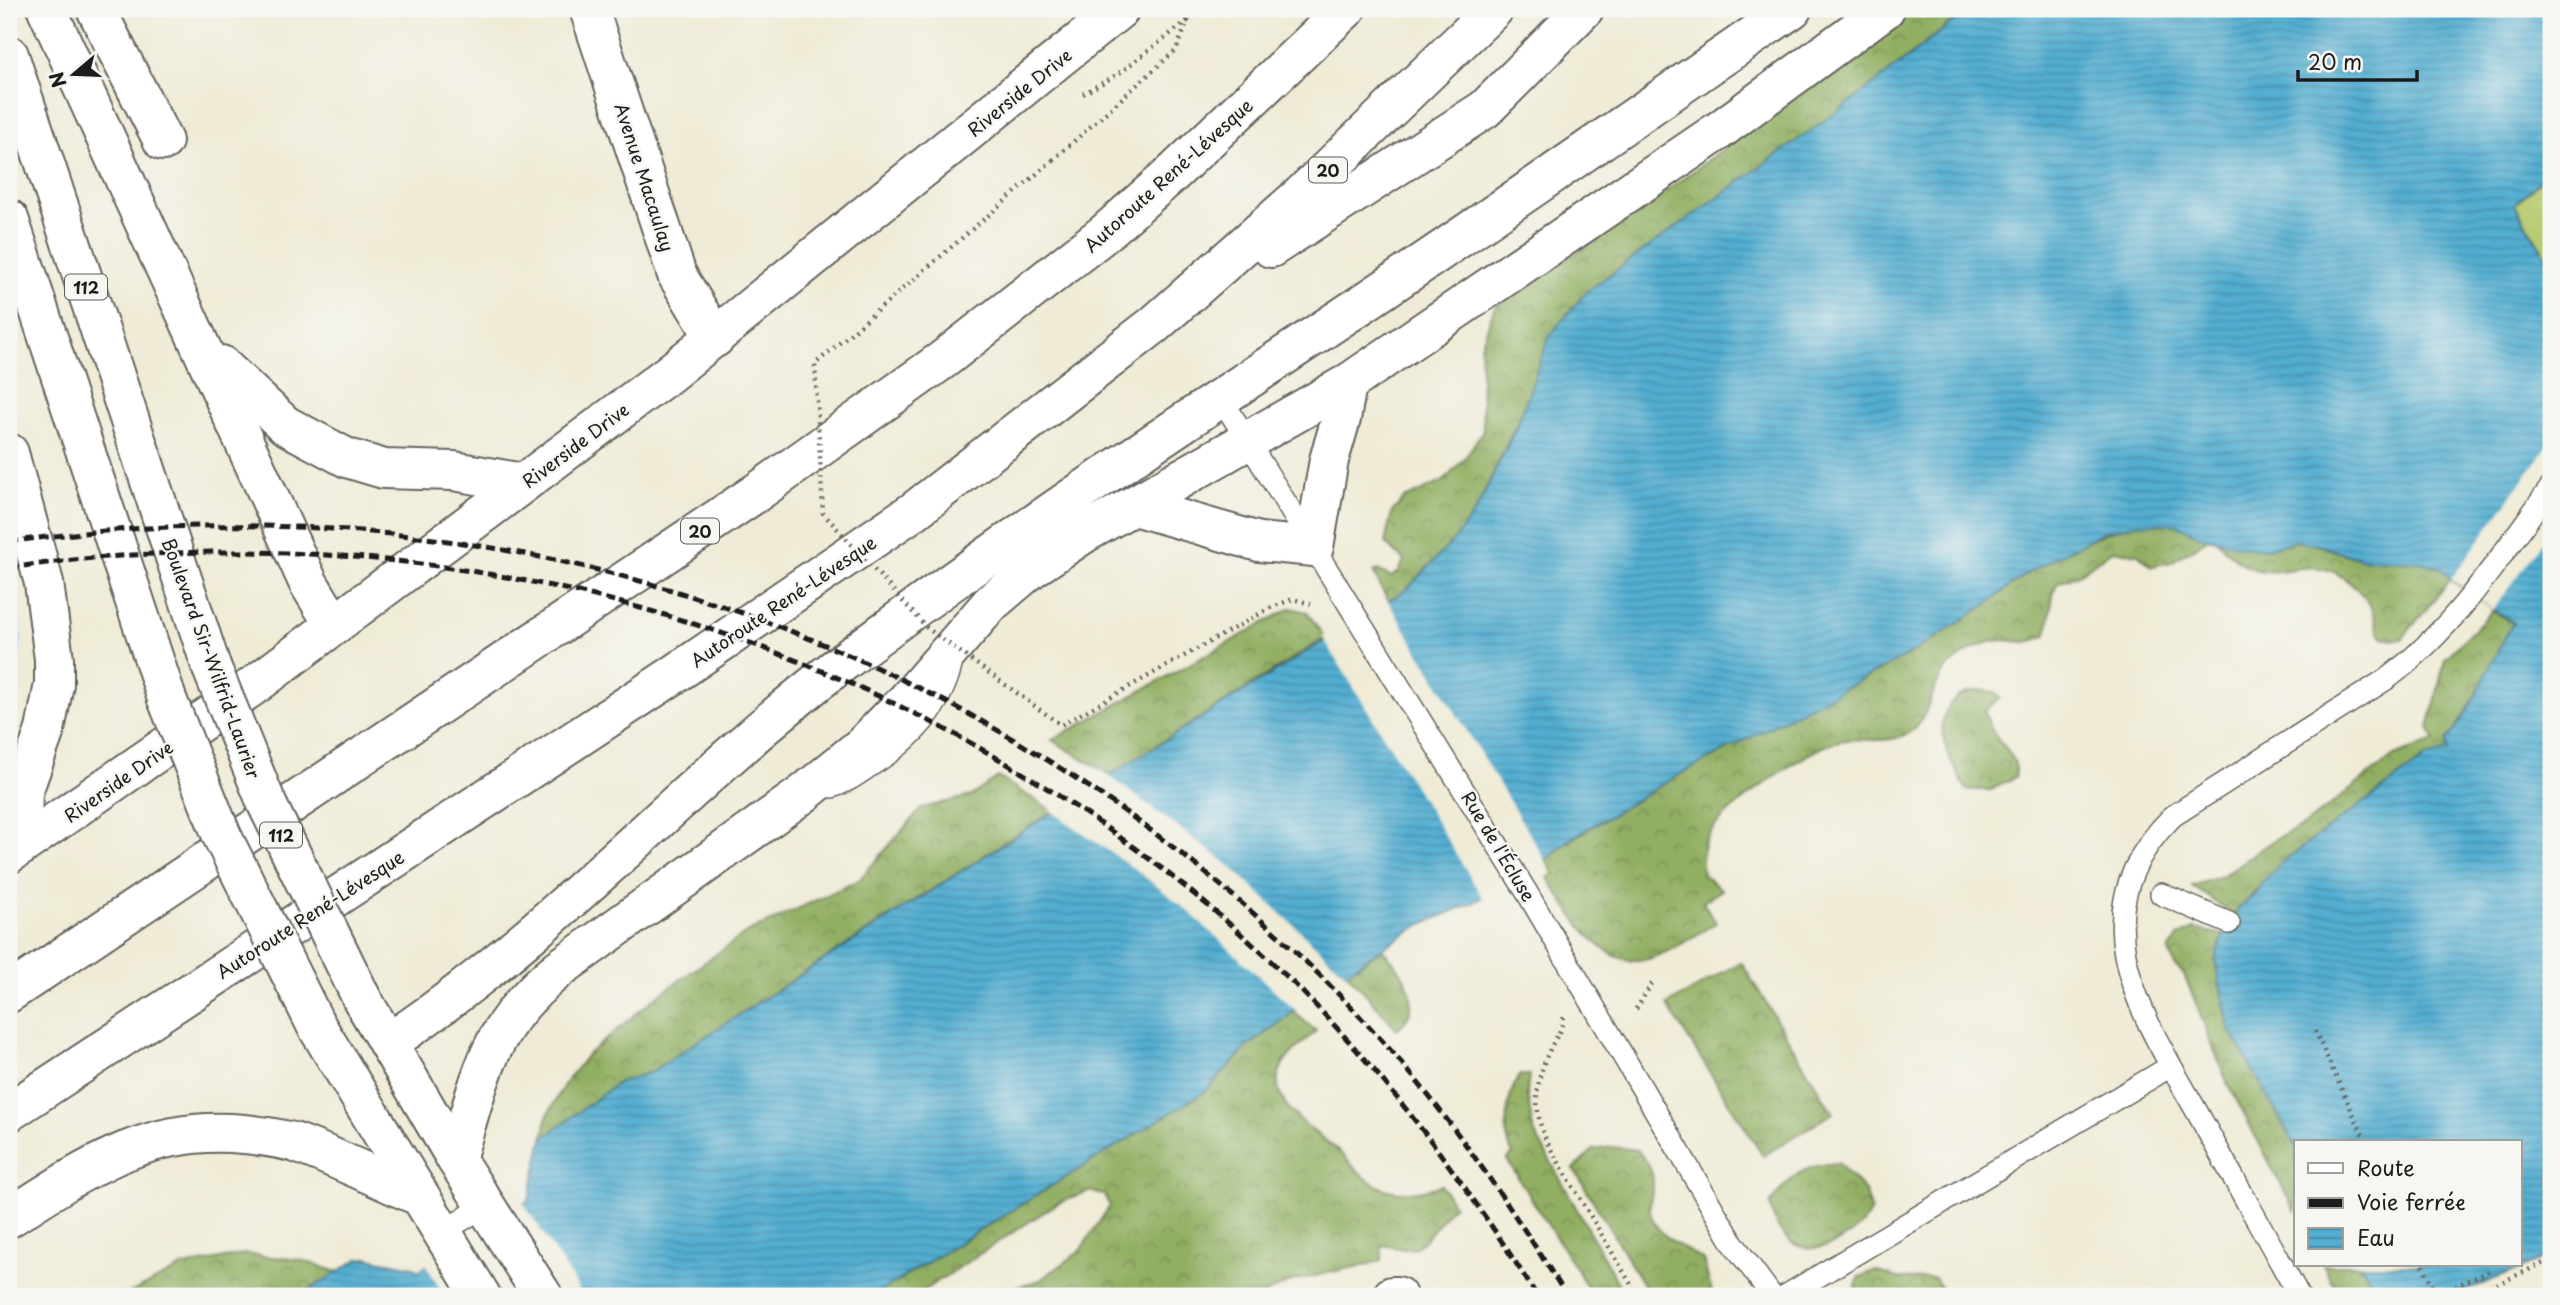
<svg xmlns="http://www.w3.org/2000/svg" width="2560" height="1305" font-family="'Playpen Sans',sans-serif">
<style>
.built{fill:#ccdbf9}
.green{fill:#b7cb6f;stroke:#6a7446;stroke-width:2}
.forest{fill:url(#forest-crowns);stroke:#56663f;stroke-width:2}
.water{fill:url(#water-rules);stroke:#386576;stroke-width:2}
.pier{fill:#efebd6}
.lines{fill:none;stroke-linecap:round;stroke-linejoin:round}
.lane-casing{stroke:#66645d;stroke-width:24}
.street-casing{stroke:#66645d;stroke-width:42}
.secondary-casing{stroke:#66645d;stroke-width:42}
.primary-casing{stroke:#66645d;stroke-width:42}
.highway-casing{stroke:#66645d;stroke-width:42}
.path{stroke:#66645d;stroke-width:4.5;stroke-dasharray:2 5;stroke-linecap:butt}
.lane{stroke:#fff;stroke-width:21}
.street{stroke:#fff;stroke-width:38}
.secondary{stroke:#fff;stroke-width:38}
.primary{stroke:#fff;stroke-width:38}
.highway{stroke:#fff;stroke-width:38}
.rail{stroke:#1c1c1c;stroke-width:5;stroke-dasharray:10 5;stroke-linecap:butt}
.primary-bridge-casing{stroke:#66645d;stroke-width:42;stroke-linecap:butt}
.path-bridge{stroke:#66645d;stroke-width:4.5;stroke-dasharray:2 5;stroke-linecap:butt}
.primary-bridge{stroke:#fff;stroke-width:38}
.labels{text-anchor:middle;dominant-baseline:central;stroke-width:5;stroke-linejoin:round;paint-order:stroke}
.shield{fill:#f6f6f2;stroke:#5d5d5c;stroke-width:2}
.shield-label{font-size:16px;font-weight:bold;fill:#1c1c1c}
.street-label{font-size:18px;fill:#1c1c1c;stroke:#f6f6f2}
</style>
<defs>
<pattern id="forest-crowns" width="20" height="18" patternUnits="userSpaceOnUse" patternTransform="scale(1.75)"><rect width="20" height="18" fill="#91af62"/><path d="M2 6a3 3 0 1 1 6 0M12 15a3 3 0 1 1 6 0" fill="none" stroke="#768e50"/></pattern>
<pattern id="water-rules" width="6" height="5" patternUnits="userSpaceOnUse" patternTransform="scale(1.75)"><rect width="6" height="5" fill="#53aed1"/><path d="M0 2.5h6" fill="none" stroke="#448da9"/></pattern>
</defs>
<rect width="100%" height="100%" fill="#f6f6f2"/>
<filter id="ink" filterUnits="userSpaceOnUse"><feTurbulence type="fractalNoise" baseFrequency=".0143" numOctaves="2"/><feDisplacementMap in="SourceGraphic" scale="14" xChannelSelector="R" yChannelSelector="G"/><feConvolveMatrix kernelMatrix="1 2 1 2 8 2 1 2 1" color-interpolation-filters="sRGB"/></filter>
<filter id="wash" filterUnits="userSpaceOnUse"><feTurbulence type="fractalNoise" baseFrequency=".00686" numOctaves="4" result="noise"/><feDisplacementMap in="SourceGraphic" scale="28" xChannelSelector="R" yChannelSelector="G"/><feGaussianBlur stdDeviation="1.57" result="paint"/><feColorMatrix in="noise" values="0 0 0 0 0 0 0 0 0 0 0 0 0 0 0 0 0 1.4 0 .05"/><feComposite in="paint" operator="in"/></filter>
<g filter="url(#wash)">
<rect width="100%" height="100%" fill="#efebd6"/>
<path class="built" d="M15,591L23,638L9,719V592Z"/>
<path class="green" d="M2551,171V264L2514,205Z"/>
<path class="forest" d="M1913,9H1969L1859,96L1535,384L1475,512L1453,541L1407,589L1388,601L1373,572L1378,570L1391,577L1399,572L1404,560L1385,543L1392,512L1404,499L1444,481L1465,458L1483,430L1480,349L1495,306L1628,219Z
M2136,524H2176L2209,538L2171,562L2152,566L2138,554L2113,550L2077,575L2057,583C2049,601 2052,617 2046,635C2020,649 2018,637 1995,641C1978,644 1962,655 1949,666C1928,686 1932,723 1904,735C1880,746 1857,734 1832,743C1804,752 1718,813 1706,839C1701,851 1701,862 1703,875L1722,890L1703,902L1716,923C1695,935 1672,952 1648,959C1602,972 1569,909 1548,878L1554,874L1546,860L1567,842C1633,803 1697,762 1765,727C1812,703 1862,682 1907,655C1983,611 2049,544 2136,524Z
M2217,540L2266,549L2296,541L2318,545L2360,559L2421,562L2439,567L2451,579L2402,639C2369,644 2381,620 2368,602C2361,592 2347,579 2336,573C2293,553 2264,599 2217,540Z
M1291,608L1307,612L1325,638L1110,775L1052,740Z
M2493,610L2513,624C2489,662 2476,704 2447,740L2448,751L2427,757L2282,862L2234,915L2192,886L2222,876L2275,839L2303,826L2394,756L2435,741L2429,728L2445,659Z
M1979,690L1995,692L2000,697L1985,711C1990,741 2022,754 2015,777L1991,790H1967C1952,764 1925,722 1958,697C1963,693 1973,692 1979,690Z
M998,777L1053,811L649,1073L619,1082L543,1138L547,1116L564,1085L586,1056L656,997L746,933L859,880L922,808L971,796Z
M2194,929L2224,935L2215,961L2230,1030L2296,1147V1213L2227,1082L2184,974L2175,966L2169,951L2179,936Z
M1382,949C1403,970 1428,1005 1397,1029L1347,973Z
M1741,962L1833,1113L1763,1156L1667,1005Z
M1294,1012L1316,1031C1303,1043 1282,1058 1278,1077C1273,1108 1318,1133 1337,1150C1351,1163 1361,1177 1378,1186C1397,1196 1422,1192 1441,1185L1454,1205C1442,1216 1425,1246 1411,1249C1402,1250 1391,1246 1382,1245V1261L1292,1281L1261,1296H987L1040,1280L1079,1252L1110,1206L1104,1195L1089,1191L1058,1203L915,1296H873L1206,1091L1249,1045Z
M1519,1075H1529L1527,1093L1533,1130L1625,1296H1593L1507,1160L1513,1154C1501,1134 1507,1096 1519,1075Z
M1612,1147L1638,1150C1642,1157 1650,1165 1652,1174C1657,1189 1645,1203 1652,1218C1660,1238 1686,1249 1703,1260L1713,1296H1650L1574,1169L1593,1150Z
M1838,1163L1865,1191L1871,1209C1866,1224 1855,1232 1841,1240C1805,1259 1777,1244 1770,1203C1793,1176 1801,1165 1838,1163Z
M244,1254L301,1260L338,1272L300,1296H124L182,1267Z
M2323,1265H2361L2379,1296H2340Z
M1875,1271L1901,1279L1935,1278L1946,1296H1853L1859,1277Z"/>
<path class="water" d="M1969,9H2551V171L2514,205L2551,264V1256L2453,1296H2379L2361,1265H2520V1142H2296V1147L2230,1030L2215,961L2221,941L2238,909L2258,892L2262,883L2282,862L2427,757L2448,751L2447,740C2476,704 2489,663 2513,623L2451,580L2439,567L2421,562L2360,559L2318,545L2296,541L2266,549H2254L2199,536L2176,524H2136L2103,532L2026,574L1986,605L1907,656L1682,773L1567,841L1550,857L1475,902L1420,925L1368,957L1249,1045L1206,1091L873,1296H300L358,1259L368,1258L413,1267L417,1271L529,1200L543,1138L619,1082L649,1073L1110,775L1407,589L1453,541L1475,512L1517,426L1550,335L1586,292L1859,96Z"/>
<path class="pier" d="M2551,442V530L2493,610L2451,579Z
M1386,598L1547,863L1485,901L1322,636Z
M1106,774L1230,866L1348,976L1299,1013L1187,910L1139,872L1050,810Z
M522,1201L583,1296H445L424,1262Z"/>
</g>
<g filter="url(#ink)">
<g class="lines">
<g class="lane-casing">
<path id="lane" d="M1221,398L1526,891L1733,1243L1772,1296
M832,787C846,783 858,774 870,766C911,741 941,709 952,662
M2161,894L2229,923
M441,1233L486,1205
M1785,1296L2171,1066
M2299,1296C2267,1237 2233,1178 2201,1119C2145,1019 2071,916 2173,816L2388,678C2455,628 2502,554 2551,487"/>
</g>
<g class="street-casing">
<path id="street" d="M96,9L163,141
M589,9L677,275L715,338"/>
</g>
<g class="secondary-casing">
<path id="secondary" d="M9,854L256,684L670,373L1120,9"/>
</g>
<g class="primary-casing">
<path id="primary" d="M47,9L308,582L334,625
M9,55L211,666
M9,219L167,699
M221,365L285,425L347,458L384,469L454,471L523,483
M9,453L44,583L54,659V684L45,730L23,792L21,846
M362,999L456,1159L543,1296
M316,1025L481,1296
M1392,1296H1397"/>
</g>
<g class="highway-casing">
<path id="highway" d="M1271,248L1485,109L1584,9
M1134,506L1259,542L1314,547L1329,460L1341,419L1347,384
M9,993L756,493L944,359L1105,233L1172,174L1346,9
M388,1043C552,935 683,785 838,666C1008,536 1188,420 1365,302C1509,206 1649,106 1792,9
M9,1112L672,676L914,511L1155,324L1301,195L1494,9
M456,1159C482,1074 487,1026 560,968L803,794L863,745L907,700L991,603L1031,569L1085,533L1347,384L1717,132L1885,9
M9,1218C85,1169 148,1124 244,1134C261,1136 279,1138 296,1143C338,1158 378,1179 419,1196"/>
</g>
<path class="path" d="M1183,9L1190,17
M1083,94L1118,74L1191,18
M1053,160L1176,50L1193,9
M1270,608L1293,599L1311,604
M1636,1009L1653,982
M1563,1017C1563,1029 1556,1037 1551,1047C1534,1082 1532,1112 1549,1146L1638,1296
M2315,1031L2366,1142
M2423,1265L2437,1295
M2436,1295L2489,1271
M2471,1296L2546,1262"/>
<use href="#lane" class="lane"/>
<use href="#street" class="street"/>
<use href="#secondary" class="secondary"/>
<use href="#primary" class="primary"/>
<use href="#highway" class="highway"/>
<path class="rail" d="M9,542C520,467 1030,654 1377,1035C1450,1115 1509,1205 1567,1296
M9,568C462,502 923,642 1261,952C1370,1052 1459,1172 1537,1296"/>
<g class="primary-bridge-casing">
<path id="primary-bridge" d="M211,666L267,804L362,999
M167,699L222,836L316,1025"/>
</g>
<path class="path-bridge" d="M1053,160L815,364L823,513L927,628L1061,725L1270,608"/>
<use href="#primary-bridge" class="primary-bridge"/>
</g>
</g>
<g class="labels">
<g class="shield">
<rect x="1309" y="157.5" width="38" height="25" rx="5"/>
<rect x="65" y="274.5" width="42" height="25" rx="5"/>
<rect x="681" y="518.5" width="38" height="25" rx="5"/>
<rect x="260" y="822.5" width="42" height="25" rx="5"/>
</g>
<g class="shield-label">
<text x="1328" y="170">20</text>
<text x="86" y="287">112</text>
<text x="700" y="531">20</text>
<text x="281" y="835">112</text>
</g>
<g class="street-label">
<text transform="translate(1019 92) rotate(-39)">Riverside Drive</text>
<text transform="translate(1168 175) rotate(-42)">Autoroute René-Lévesque</text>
<text transform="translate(645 177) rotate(72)">Avenue Macaulay</text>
<text transform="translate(575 445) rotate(-37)">Riverside Drive</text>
<text transform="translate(783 601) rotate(-34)">Autoroute René-Lévesque</text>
<text transform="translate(212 658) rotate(70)">Boulevard Sir-Wilfrid-Laurier</text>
<text transform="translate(118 781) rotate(-35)">Riverside Drive</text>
<text transform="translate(1499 846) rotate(59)">Rue de l'Écluse</text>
<text transform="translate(310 914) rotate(-33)">Autoroute René-Lévesque</text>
</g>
</g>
<rect width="2560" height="1305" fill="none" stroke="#f6f6f2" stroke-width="35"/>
<rect x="2294" y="1140" width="228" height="126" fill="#f6f6f2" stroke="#9f9f9c" stroke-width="2"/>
<rect x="2308" y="1163" width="35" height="10" fill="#ffffff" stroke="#9f9f9c" stroke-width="2"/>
<text x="2357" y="1176" font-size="21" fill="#1c1c1c">Route</text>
<rect x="2308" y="1198" width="35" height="10" fill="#1c1c1c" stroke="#9f9f9c" stroke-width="2"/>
<text x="2357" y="1210" font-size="21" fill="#1c1c1c">Voie ferrée</text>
<rect x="2308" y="1228" width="35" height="21" fill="url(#water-rules)" stroke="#9f9f9c" stroke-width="2"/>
<text x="2357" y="1246" font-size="21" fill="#1c1c1c">Eau</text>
<g transform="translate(74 74) rotate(251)" stroke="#f6f6f2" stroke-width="5" paint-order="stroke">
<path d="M0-5L12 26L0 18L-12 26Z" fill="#1c1c1c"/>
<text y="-10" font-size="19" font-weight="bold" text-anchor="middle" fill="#1c1c1c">N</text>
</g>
<path d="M2298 70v10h119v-10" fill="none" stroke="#1c1c1c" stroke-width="3.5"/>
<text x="2308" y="70" font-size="21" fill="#1c1c1c" stroke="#f6f6f2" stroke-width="5" paint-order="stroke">20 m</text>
</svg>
